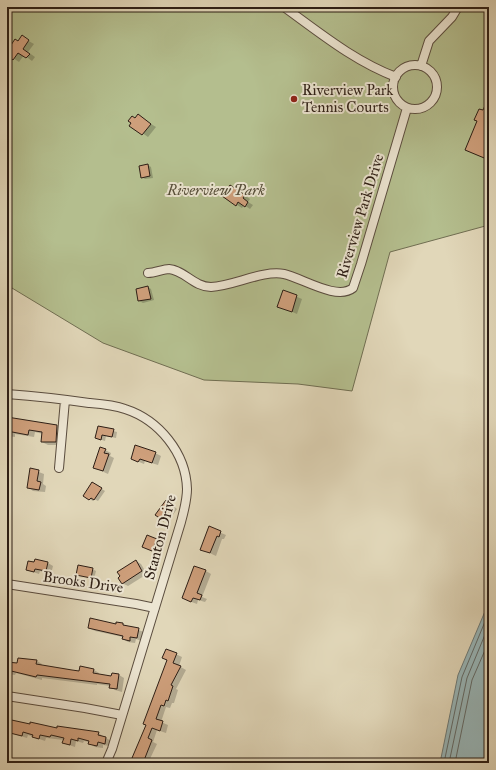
<svg xmlns="http://www.w3.org/2000/svg" width="496" height="770" font-family="'IM FELL Great Primer',serif">
<style>
.green{fill:#b4be8e;stroke:#706e52}
.water{fill:#98b7ba;stroke:#6d7a78}
.shadow{fill:#0003}
.lines{fill:none;stroke-linecap:round;stroke-linejoin:round}
.shore{stroke:#626a68;stroke-width:1}
.building{fill:#ce9f7b;stroke:#2d1e15}
.street-casing{stroke:#5a4c3e;stroke-width:10}
.street{stroke:#ece5d2;stroke-width:8}
.poi-dot{fill:#8f2418;stroke:#ece5d2;stroke-width:1.5}
.labels{text-anchor:middle;dominant-baseline:central;stroke-width:4;stroke-linejoin:round;paint-order:stroke}
.poi-label{font-size:15px;fill:#2d1e15;stroke:#ece5d2;text-anchor:start}
.park-label{font-size:15px;font-style:italic;fill:#564e39;stroke:#ece5d2}
.street-label{font-size:15px;fill:#2d1e15;stroke:#ece5d2}
</style>
<rect width="100%" height="100%" fill="#e1d7b9"/>
<filter id="stains"><feTurbulence type="fractalNoise" baseFrequency=".005" numOctaves="4"/><feColorMatrix values="0 0 0 0 .2 0 0 0 0 .09 0 0 0 0 .02 0 0 0 .5 -.17"/></filter>
<radialGradient id="worn" r=".72"><stop offset=".6" stop-color="#630" stop-opacity="0"/><stop offset="1" stop-color="#630" stop-opacity=".3"/></radialGradient>
<path class="green" d="M7,7H489V225L390,252L352,391L298,384L204,380L103,343L7,285Z"/>
<path class="water" d="M489,602V763H440L458,675Z"/>
<path class="shadow" d="M27,40L34,44L28,52L35,57L32,61L24,55L19,62L7,54Z
M135,119H143L156,127L148,137L131,125Z
M148,165L151,167L153,178L145,179L142,177Z
M235,189L250,199L248,202L253,205L250,209L244,205L242,208L223,196Z
M148,287L151,289L154,300L143,303L139,301Z
M283,291L302,299L297,314L279,306Z
M7,416L14,419L57,426L62,429L61,445H48L42,442L43,434L35,432L34,437L15,434V437L7,436Z
M99,427L117,432L116,438L106,436L105,441L96,438Z
M105,450L111,453L110,456L114,458L108,474L95,468Z
M155,453L161,456L158,465L145,461L144,464L132,459Z
M31,469L44,474L43,484L46,486L45,492L33,491L28,487Z
M92,483L105,491L98,501L94,499L93,501L84,496Z
M170,503L177,509L168,522L164,520Z
M209,528L226,535L224,539H222L216,556L201,549Z
M157,540L160,542L156,552L147,548Z
M136,561L141,564L147,574L128,586L122,583Z
M48,563L53,566L51,574L40,571L39,574L27,570Z
M92,569L96,571L94,579L77,574Z
M206,571L211,574L202,597L207,599L205,602L198,600L197,604L189,601Z
M122,624L144,632L142,641L136,639L135,643L128,642L123,639V637L95,631L89,628Z
M167,650L182,657L179,666L186,670L176,689L178,690L174,703H172L170,708L166,707L161,722L168,725L166,733L157,730L153,742L157,744L148,763H133L168,660Z
M7,659L10,661V663L17,664L26,659L37,661L42,664L41,666L80,672L94,670L99,673V675L112,677V674L119,675L124,678L122,692L115,690L110,686L97,684V685L42,678V680L16,673L15,675L7,674Z
M7,720L58,729L98,733L111,741L110,746L103,745V748L95,747L90,744V742L84,741L83,743L76,741L75,747L63,743L64,740L46,738L45,741L28,735L27,738L7,732Z"/>
<g class="lines">
<path class="shore" d="M444,763L462,677L489,612
M449,763L467,678L489,625
M455,763L472,680L489,641"/>
</g>
<path class="building" d="M22,35L29,40L23,49L30,54L26,58L18,53L13,60L7,55V51L15,39L18,41Z
M489,97V160L465,150L477,121L474,120L479,109L483,110Z
M138,114L151,124L142,135L129,126L131,123L128,121L132,116L135,118Z
M148,164L150,176L141,178L139,166Z
M230,185L245,195L243,198L248,202L245,207L238,202L236,206L222,196Z
M148,286L151,299L138,301L136,289Z
M283,290L297,295L292,312L277,307Z
M7,417L57,425L56,442H41L42,432L29,430L28,435L7,431Z
M98,426L114,429L112,437L102,435L101,440L95,438Z
M135,445L156,452L152,463L140,459L138,462L131,459Z
M100,447L106,449L104,453L109,454L103,471L93,468Z
M30,468L39,470L37,481L41,482L39,490L27,488Z
M92,482L102,488L94,500L91,498L89,500L83,496Z
M166,500L175,506L164,521L155,515Z
M209,526L221,531L219,537L217,536L210,553L200,550Z
M147,535L157,539L152,551L142,547Z
M35,559L48,562L46,571L35,569L34,572L26,570L28,561L34,562Z
M136,560L142,571L122,584L118,578L120,576L117,572Z
M78,565L93,568L91,578L76,575Z
M194,566L206,570L197,593L202,595L200,600L193,598L191,602L182,598Z
M90,618L116,624V622L123,623V625L139,628L137,638L130,637V641L122,639L123,636L88,628Z
M166,649L177,653L173,663L181,666L171,685L173,686L168,701L166,700L164,706L161,705L156,719L163,721L160,731L152,728L148,738L152,740L143,763L132,758L146,725L143,724L167,660L162,658Z
M18,658L37,660L36,664L72,670L79,671L80,666L94,669L93,673L111,676L112,673L119,674L117,689L109,688L110,684L37,675L36,677L7,670V662L17,663Z
M7,719L30,724V722L57,728V726L99,732L98,735L106,737L105,744L98,742L97,746L88,744L89,741L78,738V741L71,739L70,745L62,743L64,738L51,735L50,737L40,735L39,739L32,737L33,735L23,732L22,736L10,733V731L7,730Z"/>
<g class="lines">
<g class="street-casing">
<path id="street" d="M284,7C320,33 354,61 396,77
M393 87a22 22 0 1 1 44 0a22 22 0 1 1-44 0Z
M421,66L429,41L452,17L458,7
M148,273C155,273 163,269 169,269C184,270 194,287 211,287C234,286 262,270 284,274C302,278 337,301 353,288L361,264L407,108
M7,394C34,396 62,399 89,403C101,404 114,405 125,409C159,420 186,453 187,489C187,500 184,511 181,522L112,749L106,763
M59,468L65,400
M7,584L136,604L155,608
M7,696L85,708L122,715"/>
</g>
<use href="#street" class="street"/>
</g>
<circle class="poi-dot" cx="294" cy="99" r="4"/>
<g class="labels">
<g class="poi-label">
<text x="302" y="90">Riverview Park<tspan x="302" dy="17">Tennis Courts</tspan></text>
</g>
<g class="park-label">
<text x="216" y="190">Riverview Park</text>
</g>
<g class="street-label">
<text transform="translate(360 216) rotate(-73)">Riverview Park Drive</text>
<text transform="translate(160 537) rotate(-75)">Stanton Drive</text>
<text transform="translate(83 582) rotate(8)">Brooks Drive</text>
</g>
</g>
<rect width="496" height="770" fill="none" stroke="#e1d7b9" stroke-width="24"/>
<rect x="8" y="8" width="480" height="754" fill="none" stroke="#2d1e15" stroke-width="2"/>
<rect x="12" y="12" width="472" height="746" fill="none" stroke="#2d1e15"/>
<rect width="100%" height="100%" filter="url(#stains)"/>
<rect width="100%" height="100%" fill="url(#worn)"/>
</svg>
